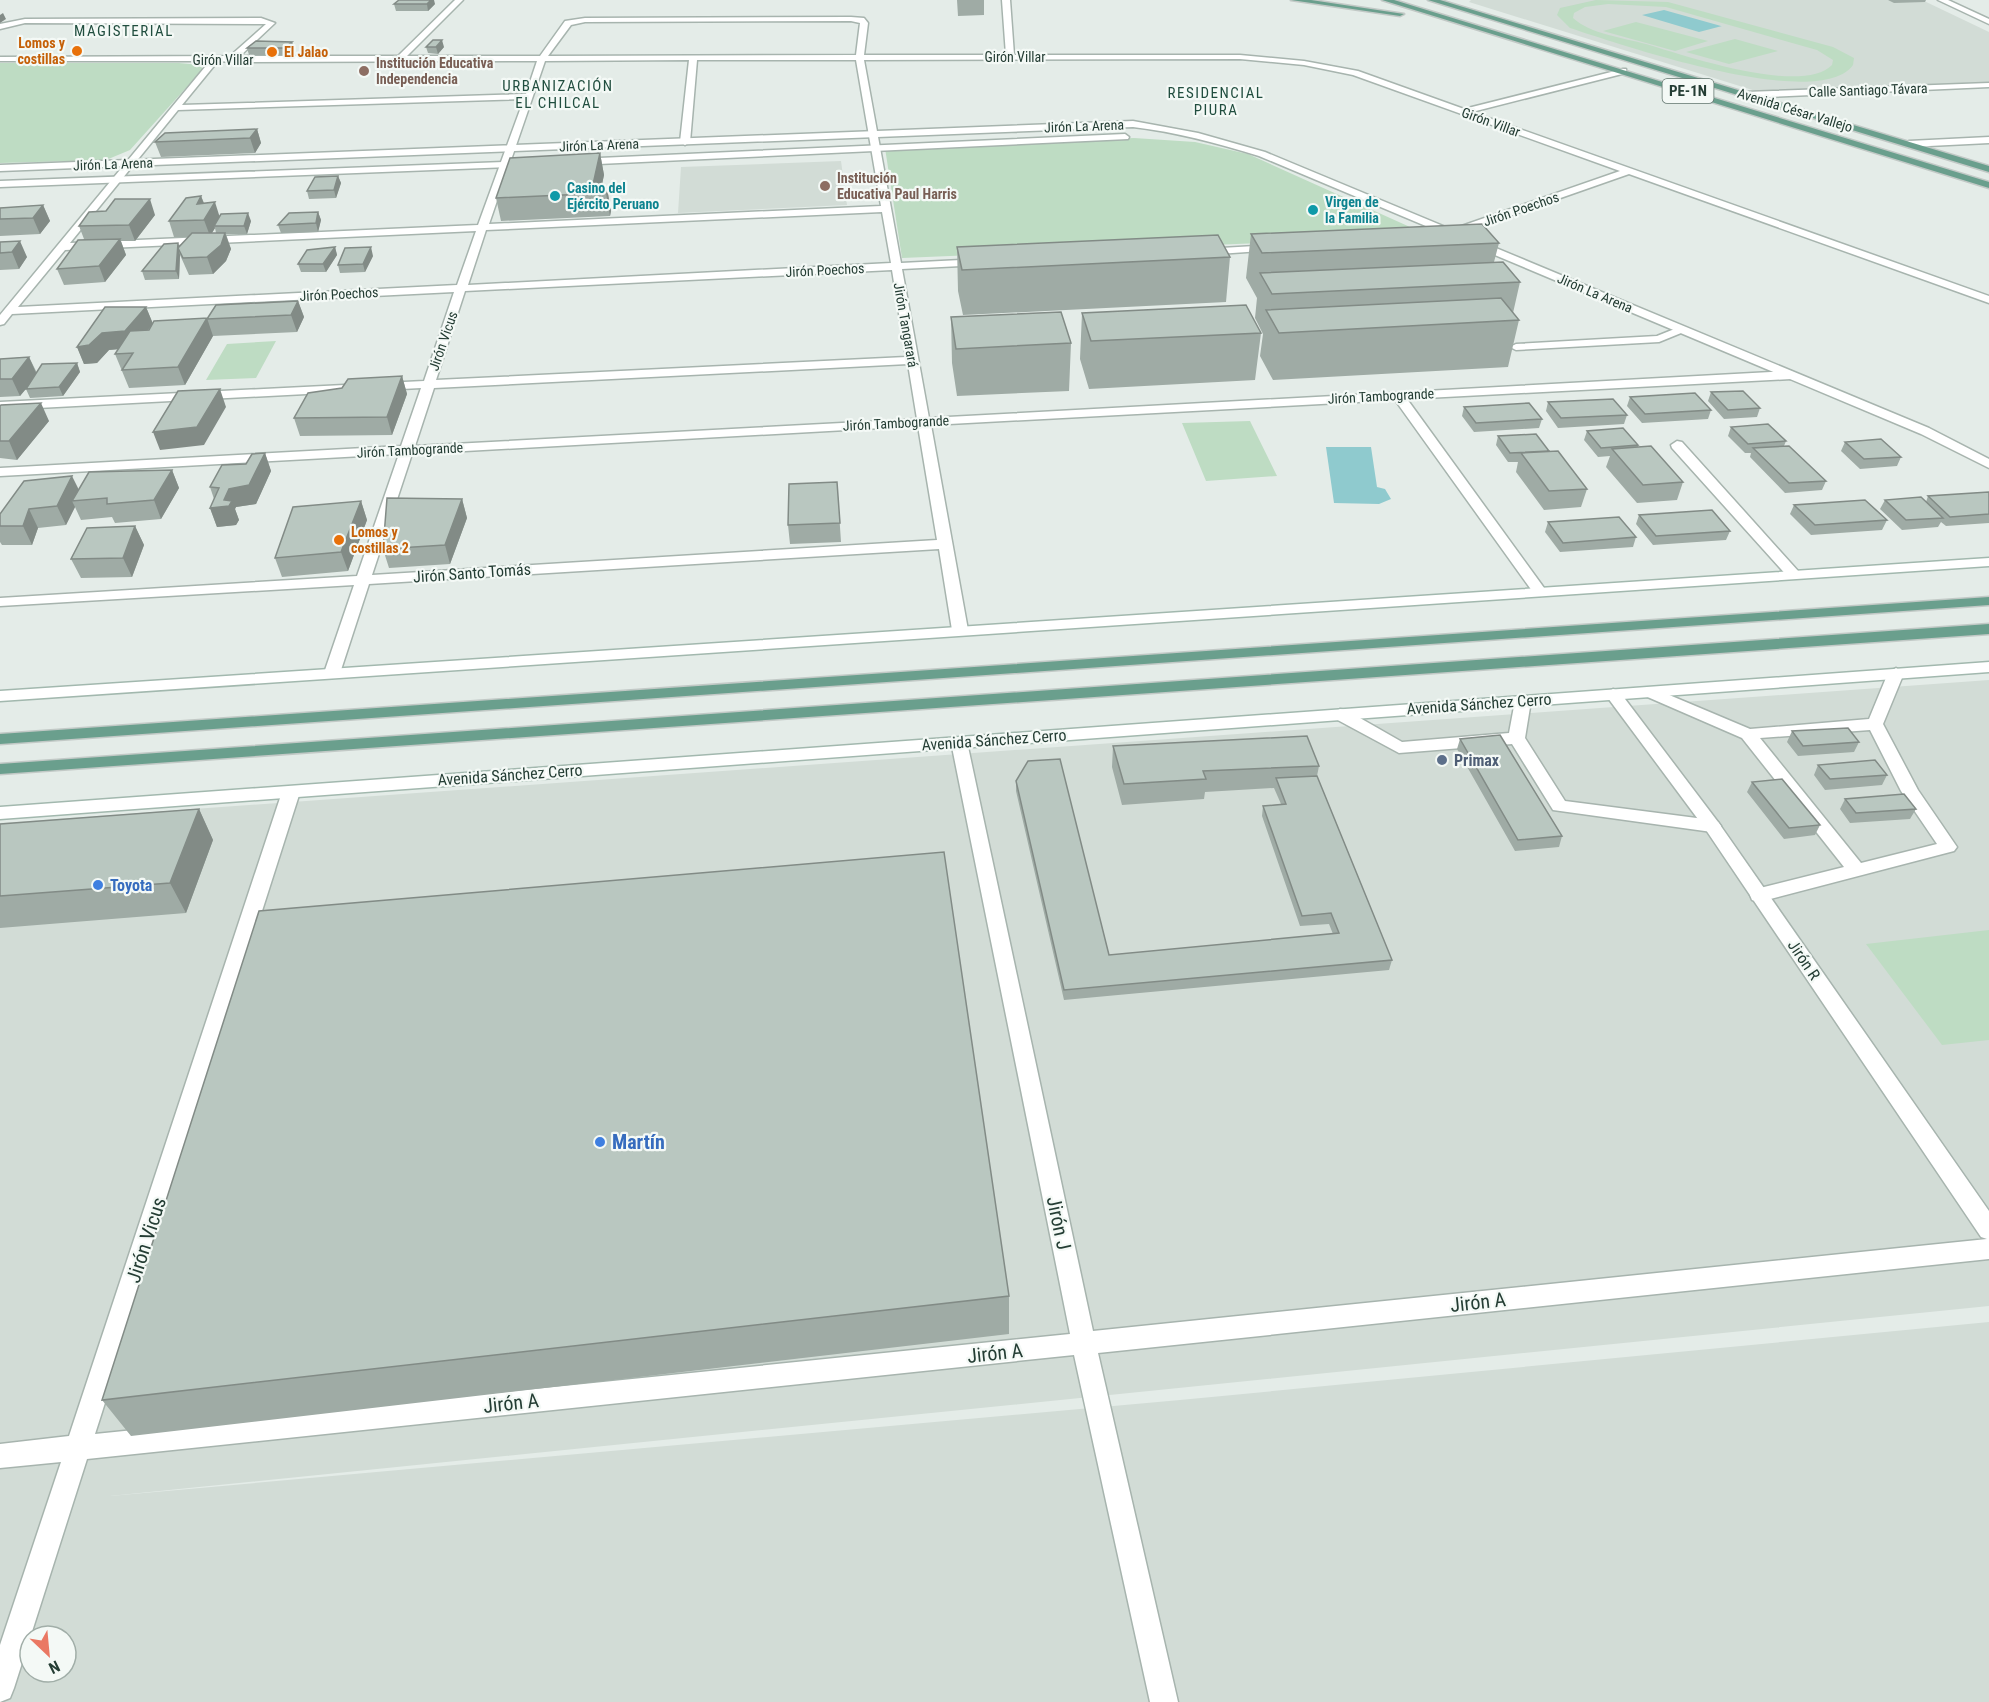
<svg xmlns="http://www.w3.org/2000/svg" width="1989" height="1702" font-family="'Roboto Condensed',sans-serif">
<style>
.built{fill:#d2dcd6;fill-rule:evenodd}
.green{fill:#bedcc3;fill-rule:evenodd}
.water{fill:#8fcace}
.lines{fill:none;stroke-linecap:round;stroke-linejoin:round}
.service-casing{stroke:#a7b4ae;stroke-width:3}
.minor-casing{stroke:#a7b4ae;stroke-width:3}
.tertiary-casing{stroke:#a7b4ae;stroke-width:3}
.secondary-casing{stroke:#a2b8ae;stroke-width:3}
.primary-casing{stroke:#c2c9c6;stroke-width:3}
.service{fill:#fff;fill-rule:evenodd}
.minor{fill:#fff;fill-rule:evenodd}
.tertiary{fill:#fff;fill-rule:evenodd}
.secondary{fill:#fff;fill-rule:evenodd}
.primary{fill:#6a9f8d;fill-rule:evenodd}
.wall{fill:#9faba5;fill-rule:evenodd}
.shaded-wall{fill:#828b86}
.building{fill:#b9c7c0;stroke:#828b86;stroke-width:1.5}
.food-dot{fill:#e8710a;stroke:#f4f9f6;stroke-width:2}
.education-dot{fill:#8d6e63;stroke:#f4f9f6;stroke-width:2}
.culture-dot{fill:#0f9aa8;stroke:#f4f9f6;stroke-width:2}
.service-dot{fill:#5c6f8a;stroke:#f4f9f6;stroke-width:2}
.shop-dot{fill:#3f7fe0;stroke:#f4f9f6;stroke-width:2}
.labels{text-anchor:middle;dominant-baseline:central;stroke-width:4.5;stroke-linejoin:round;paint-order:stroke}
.far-food-label{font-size:14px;font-weight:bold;fill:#c56008;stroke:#f4f9f6;text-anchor:start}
.far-street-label{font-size:14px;fill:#243d34;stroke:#f4f9f6}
.far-education-label{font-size:14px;font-weight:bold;fill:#785e54;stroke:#f4f9f6;text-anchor:start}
.far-culture-label{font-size:14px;font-weight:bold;fill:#0d838f;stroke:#f4f9f6;text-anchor:start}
.far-neighbourhood-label{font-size:15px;letter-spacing:1.5px;fill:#214e3f;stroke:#f4f9f6}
.shield{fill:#f4f9f6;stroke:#62756e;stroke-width:1.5}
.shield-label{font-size:15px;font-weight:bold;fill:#243d34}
.street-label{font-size:16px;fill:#243d34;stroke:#f4f9f6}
.service-label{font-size:16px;font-weight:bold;fill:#4e5e75;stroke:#f4f9f6;text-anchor:start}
.shop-label{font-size:16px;font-weight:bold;fill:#366cbe;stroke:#f4f9f6;text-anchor:start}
.near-shop-label{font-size:20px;font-weight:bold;fill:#366cbe;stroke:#f4f9f6;text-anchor:start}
.near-street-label{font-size:20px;fill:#243d34;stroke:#f4f9f6}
</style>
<rect width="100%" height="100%" fill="#e4ece8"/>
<path class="built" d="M1471,0H1922L1989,32V82L1759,92L1469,2Z
M841,161L847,205L678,213L681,167Z
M1989,680V1306L110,1496L1180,1400L1989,1322V1702H0V823ZM30,1636H66V1672H30Z"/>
<path class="green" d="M1596,0L1668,2L1833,47L1854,58L1853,65C1819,113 1619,44 1570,28L1557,15L1560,8ZM1608,4L1666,7L1817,50L1833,60L1832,65C1802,96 1683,55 1646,44C1624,38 1590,34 1573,18L1574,13L1585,7Z
M1636,22L1708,41L1675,51L1603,31Z
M1735,39L1778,51L1729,64L1686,52Z
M0,63H179L200,65L203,69L130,150L106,160L0,163Z
M1134,138L1195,142L1248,154L1430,236L902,258L885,148Z
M276,341L256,378L206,380L227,344Z
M1250,421L1277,476L1206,481L1182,423Z
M1989,930V1040L1942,1045L1866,944Z"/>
<path class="water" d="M1664,10L1721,26H1722L1699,32L1642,15Z
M1326,447H1371L1377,487L1385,489L1391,499L1379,504L1334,503Z"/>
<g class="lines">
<g class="service-casing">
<path id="service" d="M1682,326L1688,329L1686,331L1659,342L1516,350L1510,347L1516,344L1657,336Z
M1896,668L1904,673L1883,724L1918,790L1957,847L1954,851L1759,902L1752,900L1750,895L1752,890L1844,867L1742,738L1643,695L1641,692L1643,689H1655L1750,729L1869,719L1888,673ZM1870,730L1901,791L1937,844L1861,863L1760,738Z
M1523,696L1531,701L1525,738L1565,801L1712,820L1718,822L1721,826L1718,830L1712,832L1553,810L1512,744L1399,753L1334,718L1332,714L1340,709L1346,710L1402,742L1509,733L1515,701Z"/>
</g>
<g class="minor-casing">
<path id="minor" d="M455,0H463L407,56H540L565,21L585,18L851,17L864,18L868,23L864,55H1006L1002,0H1010L1014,55H1240L1304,61L1358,71L1464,109L1623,69H1626V73L1472,112L1989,296V303L1629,174L1458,234H1450V230L1620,171L1353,75L1304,65L1240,59L864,60L901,263L981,259L986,262L981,265L902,269L929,418L1791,371L1797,375L1791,379L1407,399L1547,592L1540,596L1535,595L1395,400L931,425L968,630L960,635L952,630L939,549L369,584L340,673L332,678L324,673L354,585L0,606V598L357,576L399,454L0,476V468L401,446L421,388L0,410V402L424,381L454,292L12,314L4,324L0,325V315L210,61H0V57L230,56L266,24L25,23L0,29V24L25,19L261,18L275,23L240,56H398ZM851,21L860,23L856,55L548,56L571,25L585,22ZM689,60L680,142L685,145L690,142L697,60H856L881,206L489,224L545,61ZM218,61L231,62L537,61L526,94L182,105ZM524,99L478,225L70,243L178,110ZM882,212L891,263L468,285L486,230ZM476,231L457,285L18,307L65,250ZM892,270L906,357L436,380L465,291ZM908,364L917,419L415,446L434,388ZM918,426L937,540L372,575L412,454Z
M1938,0H1948L1989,19V24Z
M1989,83V87L1746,98L1742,95L1746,92Z
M1989,137V143L1909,147L1904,144L1909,141Z
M1272,245L1277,248L1276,250L1204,255L1199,252L1204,249Z
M1677,441L1682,442L1799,572L1801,575L1799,578H1789L1672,448L1671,445Z
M1613,689L1619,691L1718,822L1989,1211V1259L1098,1353L1178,1702H1150L1074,1355L87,1459L14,1688L10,1698L0,1702V1645L61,1462L0,1468V1444L69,1436L282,792L285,788H297L300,792L95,1434L1070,1334L951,742L953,738H965L967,742L1093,1331L1987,1239L1981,1237L1706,830L1605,694Z"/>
</g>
<g class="tertiary-casing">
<path id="tertiary" d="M1133,121L1198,133L1265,152L1929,428L1989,459V468L1921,434L1259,156C1217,143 1176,132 1133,127L0,171V165Z
M1125,134L1129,137L1128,139L577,165L572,162L577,159Z
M532,161L535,162V166L0,187V181Z"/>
</g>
<g class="secondary-casing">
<path id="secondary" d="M1989,558V566L0,701V691Z
M1989,662V672L0,819V807Z"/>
</g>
<g class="primary-casing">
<path id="primary" d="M1291,0H1311L1404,14L1400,16Z
M1382,0H1394L1989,182V188Z
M1428,0H1440L1989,166V172Z
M1989,597V605L0,744V734Z
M1989,624V634L0,774V764Z"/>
</g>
<use href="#service" class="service"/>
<use href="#minor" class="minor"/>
<use href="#tertiary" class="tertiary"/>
<use href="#secondary" class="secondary"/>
<use href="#primary" class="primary"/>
</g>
<path class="wall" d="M957,0H984V15L958,16Z
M1888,0H1926L1925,2L1894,3Z
M394,4H435L428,11H396Z
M292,42L294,48L286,55H249L247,48Z
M426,47H444L438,54L428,53Z
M257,129L261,143L255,153L161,157L155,142Z
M600,153L604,175L601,188H607L611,211L610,216L501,221L496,198Z
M338,176L341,183L336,198L309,199L307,191Z
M201,196L204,203L220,216L251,221L247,234H226L231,249L226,261L213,274L189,275L180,255L179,279L145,280L142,271L179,247L188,237H174L169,221ZM215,228L216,233H212Z
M43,205L50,221L40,234L0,236V208Z
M318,212L321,220L318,232L281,233L278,225Z
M155,215L135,241H121L126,255L105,282L64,285L57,269L84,239L79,226Z
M1251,234L1499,243L1494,262L1520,282L1513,313L1519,320L1508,367L1273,380L1260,356L1263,334L1255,318L1257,298L1246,278Z
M0,242L27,257L19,269L0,270Z
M335,247L337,255L326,272H301L298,264Z
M957,247L1230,257L1226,302L963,315L958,291Z
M373,256L365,272L340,273L338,265Z
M298,301L304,317L297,332L213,336L185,385L129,388L115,354L118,349L109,350L97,363L84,364L77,347L146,307L153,324L207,318Z
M1082,313L1261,333L1255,380L1089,389L1080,359Z
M951,317L1071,343L1069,391L957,396L952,363Z
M29,357L37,373L77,363L80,372L63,396L30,398L26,389L20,396L0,397V359Z
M402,376L407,394L392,435L300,436L294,418L342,388Z
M1711,392L1760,408L1757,417L1724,419L1708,401Z
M1630,397L1711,410L1708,419L1642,423L1627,406Z
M1548,402L1627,415L1624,424L1558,428L1546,411Z
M0,406L49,421L17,460L0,458Z
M1464,407L1542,419L1539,428L1474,432L1462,416Z
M1731,427L1786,441L1784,446L1826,481L1822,490L1785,493L1750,457L1751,453H1745L1728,436Z
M1587,431L1638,445V447L1683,482L1677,500L1637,503L1606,467L1610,456L1598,457L1584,440Z
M1498,436L1549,451L1548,452L1587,489L1581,507L1544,510L1516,472L1518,462H1508L1496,445Z
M1845,442L1901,457L1897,466L1860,469L1841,451Z
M265,453L271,471L256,504L236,507L235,509L239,520L236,525L217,527L210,508L214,499L210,487L246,464Z
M172,470L179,488L161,519L115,523L112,517L81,520L75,507L66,525L38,528L32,545H2L0,542V514L79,490Z
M837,482L841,542L790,544L788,525Z
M1989,492V523L1946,526L1941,522L1938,527L1902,530L1880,509L1885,500L1926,502L1928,496Z
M462,499L467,518L450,564L389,568L383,549Z
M361,501L367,520L348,571L282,577L275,558Z
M1794,505L1887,520L1882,530L1811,535L1790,514Z
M1639,515L1730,531L1726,540L1653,545L1636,524Z
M1548,522L1636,537L1633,547L1560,552L1545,532Z
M135,526L144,545L132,577L81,578L71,559Z
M1792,731L1859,742L1854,752L1798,756L1787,742Z
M1460,739L1562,836L1559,847L1515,851L1457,749Z
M1113,746L1319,766L1317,776L1392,960L1389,970L1064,1000L1016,791V781L1109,955L1333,934L1329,924L1300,926L1262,816L1263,806L1281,804L1274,788L1205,792L1204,799L1122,805L1112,767Z
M1818,765L1887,775L1882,785L1825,790L1814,775Z
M1752,782L1820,825L1815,835L1784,839L1747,792Z
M1845,799L1916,809L1910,819L1850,823L1840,809Z
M199,809L213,840L186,913L0,928V824Z
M1009,1296V1334L131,1436L102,1400Z"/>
<path class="shaded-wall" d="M431,0H434L435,4L428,11L427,4Z
M3,13L6,19L0,23V15Z
M442,40L444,47L438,54L436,47Z
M292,42L294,48L286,55L284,48Z
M257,129L261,143L255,153L250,138Z
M600,153L604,175L600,194L592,189Z
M338,176L341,183L336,198L334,190Z
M607,188L611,211L610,216L606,193Z
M201,196L207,212L197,204Z
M150,199L155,215L135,241L129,225Z
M215,202L220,218L214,226L215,228L210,236L204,220Z
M43,205L50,221L40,234L33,218Z
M318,212L321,220L318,232L316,223Z
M248,213L251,221L247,234L244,226Z
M225,233L231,249L226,261L213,274L207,257Z
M120,239L126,255L105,282L99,266Z
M20,241L27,257L19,269L12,252Z
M178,243L181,252L178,248L180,255L179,279L176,271Z
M335,247L337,255L326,272L323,264Z
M371,247L373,256L365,272L363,264Z
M298,301L304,317L297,332L291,315Z
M146,307L153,324L132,348L109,350L97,363L84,364L77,347Z
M207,318L213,336L185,385L178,367Z
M29,357L37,375L20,396L12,379Z
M77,363L80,372L63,396L59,387Z
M402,376L407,394L392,435L387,417Z
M220,389L226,407L204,445L160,450L153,432Z
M41,403L49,421L17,460L9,441Z
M265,453L271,471L256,504L236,507L235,509L239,520L236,525L217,527L210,508L224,500L229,489Z
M172,470L179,488L161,519L154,500Z
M72,476L81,494L72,501L75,507L66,525L57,506Z
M462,499L467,518L450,564L445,545Z
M361,501L367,520L348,571L341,552Z
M29,509L38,528L32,545L23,526Z
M135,526L144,545L132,577L123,558Z
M199,809L213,840L186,913L170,883Z"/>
<path class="building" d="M399,0H431L427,4H394Z
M433,40H442L436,47H426Z
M256,41L292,42L284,48H247Z
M257,129L250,138L155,142L165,133Z
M600,153L592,189L607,188L606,193L496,198L510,158Z
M338,176L334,190L307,191L315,177Z
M201,196L197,204L215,202L204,220L169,221L186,198Z
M115,199H150L129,225L79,226L89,212L106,211Z
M43,205L33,218L0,219V208Z
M318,212L316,223L278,225L289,213Z
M248,213L244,226H214L221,214Z
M1482,224L1499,243L1262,253L1251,234Z
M192,233H225L221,245L207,257L183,258L178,248Z
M1218,235L1230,257L962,270L957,247Z
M120,239L99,266L57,269L78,240Z
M20,241L12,252L0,253V242Z
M178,243L176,271H142L164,244Z
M335,247L323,264H298L307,250Z
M371,247L363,264L338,265L345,248Z
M1503,262L1520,282L1272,294L1260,273Z
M1501,298L1519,320L1279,333L1266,310Z
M298,301L291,315L207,319L216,305Z
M1246,305L1261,333L1091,341L1082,313Z
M105,307H146L125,331L102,333L89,345L77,347Z
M1061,312L1071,343L956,349L951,317Z
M207,318L178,367L122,370L133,353L115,354L130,331L149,330L154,321Z
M29,357L12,379H0V359Z
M77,363L59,387L26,389L42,364Z
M402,376L387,417L294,418L308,393L342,388L348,379Z
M220,389L197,427L153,432L178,391Z
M1743,391L1760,408L1728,410L1711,392Z
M1695,393L1711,410L1645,414L1630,397Z
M1613,399L1627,415L1561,418L1548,402Z
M41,403L9,441H0V406L1,405Z
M1529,403L1542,419L1476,423L1464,407Z
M1768,424L1786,441L1748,444L1731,427Z
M1623,428L1638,445L1601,448L1587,431Z
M1536,434L1549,451L1510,453L1498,436Z
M1881,439L1901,457L1864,459L1845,442Z
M1651,446L1683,482L1643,485L1612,449Z
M1789,446L1826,481L1789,483L1753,448Z
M1558,451L1587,489L1549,491L1521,453Z
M265,453L249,485L229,489L224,500L232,501L229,506L210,508L219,488L210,487L222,465L246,464L252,454Z
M172,470L154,500L107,504V498L72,501L89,472Z
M72,476L57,506L29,509L23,526H0V514L24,481Z
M837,482L840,523L788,525L789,484Z
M1989,492V514L1950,517L1928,496Z
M1921,497L1943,518L1906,520L1885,500Z
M387,498L462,499L445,545L383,549Z
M1865,500L1887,520L1815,525L1794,505Z
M361,501L341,552L275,558L293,507Z
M1712,510L1730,531L1656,536L1639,515Z
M1619,517L1636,537L1563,543L1548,522Z
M135,526L123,558L71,559L87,528Z
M1848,728L1859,742L1803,746L1792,731Z
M1500,735L1562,836L1518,840L1460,739Z
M1307,736L1319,766L1203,771L1206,779L1124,784L1113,746Z
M1060,759L1109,955L1339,933L1331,913L1302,916L1263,806L1286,804L1276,778L1317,776L1392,960L1064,990L1016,781L1028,761Z
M1875,760L1887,775L1830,779L1818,765Z
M1782,779L1820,825L1789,828L1752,782Z
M1904,794L1916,809L1856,813L1845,799Z
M199,809L170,883L0,896V824Z
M944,852L1009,1296L102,1400L259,911Z"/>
<g class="food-dot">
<circle cx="77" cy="51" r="6"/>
<circle cx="272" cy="52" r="6"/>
<circle cx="339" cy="540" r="6"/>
</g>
<g class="education-dot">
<circle cx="364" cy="71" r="6"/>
<circle cx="825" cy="186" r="6"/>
</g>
<g class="culture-dot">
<circle cx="555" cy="196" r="6"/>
<circle cx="1313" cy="210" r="6"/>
</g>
<circle class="service-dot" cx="1442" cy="760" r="6"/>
<g class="shop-dot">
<circle cx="98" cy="885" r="6"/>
<circle cx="600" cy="1142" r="6"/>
</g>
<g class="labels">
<g class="far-food-label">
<text x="65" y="43" text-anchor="end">Lomos y<tspan x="65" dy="16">costillas</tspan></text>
<text x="284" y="52">El Jalao</text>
<text x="351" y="532">Lomos y<tspan x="351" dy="16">costillas 2</tspan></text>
</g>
<g class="far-street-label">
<text x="1015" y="57">Girón Villar</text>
<text x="223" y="60">Girón Villar</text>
<text transform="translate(1868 90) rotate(-2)">Calle Santiago Távara</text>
<text transform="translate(1795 110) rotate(17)">Avenida César Vallejo</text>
<text transform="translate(1491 122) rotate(20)">Girón Villar</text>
<text transform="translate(1084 126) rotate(-2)">Jirón La Arena</text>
<text transform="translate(599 145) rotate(-2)">Jirón La Arena</text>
<text transform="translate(113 164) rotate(-2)">Jirón La Arena</text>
<text transform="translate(1521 209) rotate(-19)">Jirón Poechos</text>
<text transform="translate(825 270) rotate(-3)">Jirón Poechos</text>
<text transform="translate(1595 293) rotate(23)">Jirón La Arena</text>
<text transform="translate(339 294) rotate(-3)">Jirón Poechos</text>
<text transform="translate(906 325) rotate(80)">Jirón Tangarará</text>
<text transform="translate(443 341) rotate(-71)">Jirón Vicus</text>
<text transform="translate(1381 396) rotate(-3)">Jirón Tambogrande</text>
<text transform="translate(896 423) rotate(-3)">Jirón Tambogrande</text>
<text transform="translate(410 450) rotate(-3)">Jirón Tambogrande</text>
</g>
<g class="far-education-label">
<text x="376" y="63">Institución Educativa<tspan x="376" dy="16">Independencia</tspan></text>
<text x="837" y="178">Institución<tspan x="837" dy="16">Educativa Paul Harris</tspan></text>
</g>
<g class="far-culture-label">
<text x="567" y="188">Casino del<tspan x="567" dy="16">Ejército Peruano</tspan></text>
<text x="1325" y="202">Virgen de<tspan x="1325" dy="16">la Familia</tspan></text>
</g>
<g class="far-neighbourhood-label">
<text x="124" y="31">MAGISTERIAL</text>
<text x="558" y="86">URBANIZACIÓN<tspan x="558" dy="17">EL CHILCAL</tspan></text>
<text x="1216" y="93">RESIDENCIAL<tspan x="1216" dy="17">PIURA</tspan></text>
</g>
<rect class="shield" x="1662.5" y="79" width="51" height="24" rx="4.5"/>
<g class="shield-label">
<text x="1688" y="91">PE-1N</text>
</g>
<g class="street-label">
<text transform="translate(472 573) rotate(-4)">Jirón Santo Tomás</text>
<text transform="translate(1479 704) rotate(-4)">Avenida Sánchez Cerro</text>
<text transform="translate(994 740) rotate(-4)">Avenida Sánchez Cerro</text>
<text transform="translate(510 775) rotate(-4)">Avenida Sánchez Cerro</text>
<text transform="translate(1804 960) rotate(56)">Jirón R</text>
</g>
<g class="service-label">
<text x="1454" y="760">Primax</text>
</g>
<g class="shop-label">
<text x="110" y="885">Toyota</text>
</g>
<g class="near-shop-label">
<text x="612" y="1142">Martín</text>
</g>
<g class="near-street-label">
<text transform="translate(1059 1223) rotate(78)">Jirón J</text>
<text transform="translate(146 1240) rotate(-72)">Jirón Vicus</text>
<text transform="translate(1478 1302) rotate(-6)">Jirón A</text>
<text transform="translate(995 1353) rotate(-6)">Jirón A</text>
<text transform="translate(511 1403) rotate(-6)">Jirón A</text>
</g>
</g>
<g transform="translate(48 1654) rotate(154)"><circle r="28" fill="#f4f9f6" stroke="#a1aea8" stroke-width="1.5"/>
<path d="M0-4.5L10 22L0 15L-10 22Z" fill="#ea7863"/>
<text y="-9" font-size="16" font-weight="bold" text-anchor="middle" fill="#243d34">N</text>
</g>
</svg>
